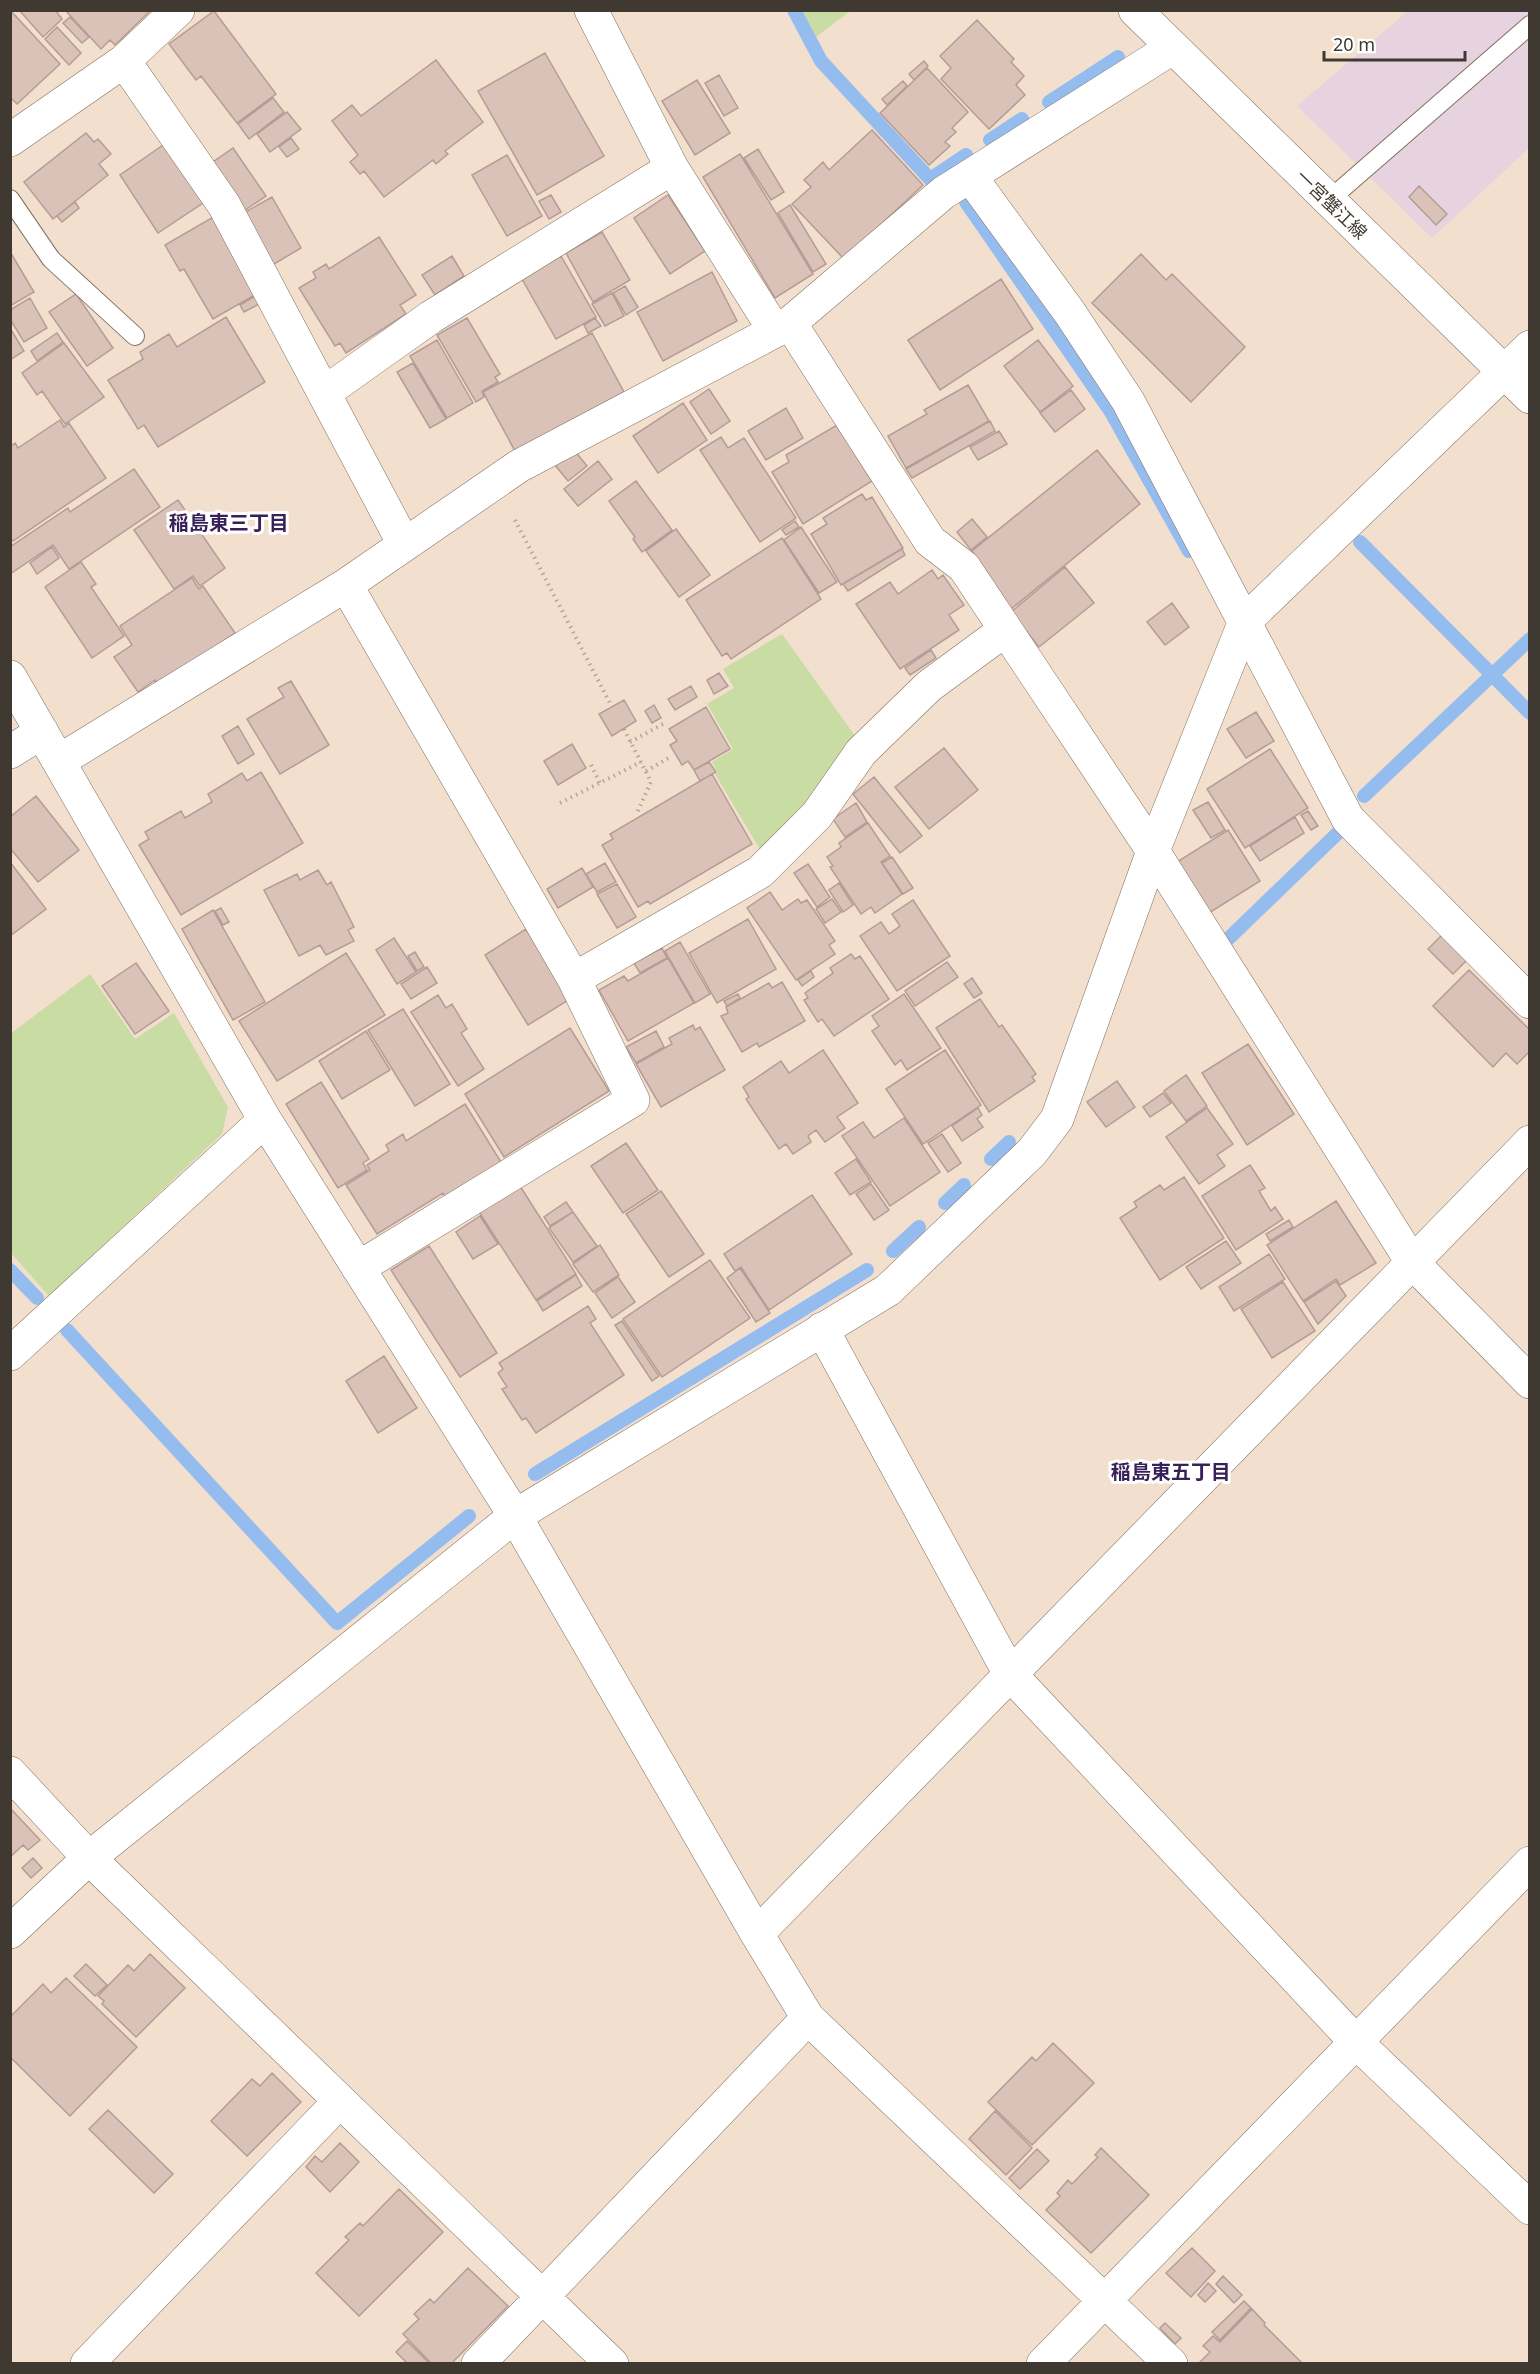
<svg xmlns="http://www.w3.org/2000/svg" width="1540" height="2374" font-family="'Noto Sans','Noto Sans JP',sans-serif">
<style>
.industrial{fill:#e7d2e0}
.green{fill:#c8dca4}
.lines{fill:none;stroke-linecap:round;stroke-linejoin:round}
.stream{stroke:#95bcef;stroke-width:14}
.building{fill:#dbc2b9;stroke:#b59c94;stroke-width:1.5}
.service-casing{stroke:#80705f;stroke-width:20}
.minor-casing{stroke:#80705f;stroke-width:34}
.primary-casing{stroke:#80705f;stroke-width:34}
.path{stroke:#b5a698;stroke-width:4;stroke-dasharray:1.5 4.5;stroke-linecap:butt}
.service{stroke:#fff;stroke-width:18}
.minor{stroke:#fff;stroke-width:33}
.primary{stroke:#fff;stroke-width:33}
.labels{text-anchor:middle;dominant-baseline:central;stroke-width:6;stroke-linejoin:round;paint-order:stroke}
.street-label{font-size:18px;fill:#403931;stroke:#fff}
.neighbourhood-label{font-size:20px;font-weight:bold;fill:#382059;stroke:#fff}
</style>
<rect width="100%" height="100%" fill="#f2dfcd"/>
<path class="industrial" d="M1408,11H1529V148L1432,238L1297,106Z"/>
<path class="green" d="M802,11H850L816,37Z
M782,634L858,740L808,807L762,853L715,774L718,773L712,762L733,749L707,704L734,688L723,669Z
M90,974L135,1039L174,1013L228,1107L222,1134L49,1296L11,1253L10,1034Z"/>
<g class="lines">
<path class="stream" d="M794,10L821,61L930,179L966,155
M1049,102L1118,57
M990,140L1022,119
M966,202L1111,412L1189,551
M1360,542L1530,713
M1364,796L1530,639
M1227,940L1344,827
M991,1159L1009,1142
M945,1203L964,1185
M893,1251L919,1227
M10,1270L37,1298
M67,1330L337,1623L469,1516
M535,1474L867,1270"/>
</g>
<path class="building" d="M10,10L60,64L17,104L10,97Z
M19,10H55L62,19L43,37Z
M65,10H151L115,45L110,40L101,49Z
M214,11L276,94L237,123L201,76L196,80L169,44Z
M70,17L89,37L82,43L63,23Z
M977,20L1014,59L1011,62L1024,76L1016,85L1025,95L989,129L941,79L951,68L940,56Z
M57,27L81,53L69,65L45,39Z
M545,53L604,156L537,195L478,91Z
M436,60L483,122L445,151L448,154L436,164L433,160L384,197L364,171L360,174L350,162L358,155L332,121L352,105L361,116Z
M924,61L928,66L914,80L909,74Z
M927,68L968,112L952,128L956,132L945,142L950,146L929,165L880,113Z
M719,75L738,108L724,116L705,83Z
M697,80L730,133L695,155L662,101Z
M903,81L907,86L887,105L882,99Z
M273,98L284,112L249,139L238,124Z
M287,112L301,129L270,152L257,134Z
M872,130L923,185L844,259L792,204L811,187L804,180L823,162L829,170Z
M86,133L94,142L98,139L111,154L99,164L108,175L53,219L24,182Z
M291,138L299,149L287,157L279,147Z
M166,143L206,201L158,233L120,175Z
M233,148L266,196L242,212L210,164Z
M758,149L784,192L771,200L744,158Z
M740,154L813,274L775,298L703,177Z
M507,155L542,216L507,236L472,175Z
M1419,186L1447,214L1436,225L1409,197Z
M551,195L561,212L549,219L539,201Z
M668,195L705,251L670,274L634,218Z
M272,197L301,248L269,267L240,215Z
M75,202L79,208L62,222L57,216Z
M790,205L826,264L813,272L778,213Z
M215,216L258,293L213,319L184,269L180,271L165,245Z
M602,232L630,280L593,302L566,253Z
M379,237L416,295L400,305L406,314L346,353L340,343L335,346L299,288L316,278L313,272L326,264L329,269Z
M1141,254L1166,280L1172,274L1245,347L1191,402L1092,303Z
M12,255L34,292L10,306V256Z
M452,256L464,276L435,295L422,275Z
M561,256L596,317L556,339L522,279Z
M712,272L737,321L663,361L637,312Z
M1001,279L1033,329L940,390L908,340Z
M625,286L638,307L626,315L613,293Z
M612,293L624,316L605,326L592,304Z
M76,294L113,348L87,366L49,312Z
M259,294L263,302L244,312L240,305Z
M30,298L47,328L24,342L10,319V310Z
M226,317L265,382L158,447L144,425L138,429L108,380L143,359L140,352L169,334L177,347Z
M467,318L500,374L495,377L498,382L482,391L484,397L476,402L437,335Z
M595,318L601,326L588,333L584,325Z
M10,328L24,351L10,360Z
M57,333L63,342L37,361L31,351Z
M592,333L624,392L515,451L483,392Z
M437,340L473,403L447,418L410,356Z
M1038,340L1073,386L1040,412L1004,366Z
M64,343L104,397L65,424L42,391L37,395L22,373Z
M413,363L446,419L430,428L397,372Z
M968,385L989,421L906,468L888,436L927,414L924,410Z
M709,389L730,421L711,434L690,402Z
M1071,390L1085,409L1055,432L1040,413Z
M683,403L707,440L658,473L633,436Z
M786,408L803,438L766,460L748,431Z
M60,420L64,427L69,423L106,478L13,541L10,538V447L15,443L18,448Z
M990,421L995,431L912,478L906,469Z
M837,425L872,481L803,524L772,472L789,462L786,455Z
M999,431L1007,444L978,460L970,447Z
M721,437L728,448L744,438L796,518L760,542L700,450Z
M574,450L587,466L568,481L555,465Z
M1097,450L1140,504L1011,609L972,551Z
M598,461L612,479L578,506L564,489Z
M134,469L160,507L69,569L53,545L10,574V547L68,508L70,512Z
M636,481L672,530L642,552L633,539L635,537L609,501Z
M862,494L866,500L872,497L903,548L841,585L811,534L827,524L823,518Z
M178,500L225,568L200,586L193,576L174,589L134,530Z
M972,519L987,537L971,550L957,532Z
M795,521L799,527L786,535L782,530Z
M801,527L837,582L819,593L784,540Z
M676,529L710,575L679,597L646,551Z
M782,538L821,599L731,659L727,653L722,656L686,600Z
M52,547L59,558L37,574L30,563Z
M902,549L905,555L848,591L843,584Z
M81,562L96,584L91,587L124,636L92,658L45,587Z
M1065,567L1094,603L1039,647L1011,612Z
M932,570L938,579L943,575L964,605L949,615L959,630L900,669L856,604L890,582L898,594Z
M192,578L199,589L203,586L235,633L158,685L155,680L138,692L114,657L132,645L120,626Z
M1172,603L1189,627L1165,645L1147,622Z
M931,650L936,658L910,675L905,668Z
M719,673L728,686L714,694L707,680Z
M291,681L329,745L280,774L247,719L284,697L278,688Z
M691,686L697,697L675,710L668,699Z
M624,700L636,721L612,736L599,714Z
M654,705L661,718L652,723L645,711Z
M706,707L730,749L694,770L688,761L682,765L670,745L677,741L669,729Z
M1256,712L1274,741L1246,758L1227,729Z
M238,726L254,754L238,764L222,736Z
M572,744L586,768L558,785L544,761Z
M944,748L978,790L929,829L895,787Z
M1270,749L1308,808L1245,848L1207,789Z
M709,762L716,772L700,781L694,770Z
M261,772L303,843L181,915L139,845L149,839L145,832L181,811L185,818L212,802L208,794L242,773L247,781Z
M712,774L752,844L650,904L648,901L638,907L602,845L613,839L610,834Z
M874,777L922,836L900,853L853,794Z
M36,796L79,850L38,882L10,848V817Z
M1208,802L1225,830L1211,838L1193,810Z
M856,803L867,822L845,837L833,819Z
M1308,811L1318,826L1311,830L1301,815Z
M1295,817L1304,833L1260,861L1250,846Z
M868,823L890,856L881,862L902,894L875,913L871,907L861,914L830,867L833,866L827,857L841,847L839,843Z
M1228,830L1260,881L1209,913L1177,862Z
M892,857L913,888L903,894L882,863Z
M10,862L46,909L10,936Z
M605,863L616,882L597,892L586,874Z
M808,864L830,897L817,907L794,873Z
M582,868L593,887L558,908L547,889Z
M318,870L327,885L331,882L354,927L348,930L354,941L326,955L320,945L299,956L264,890L297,874L300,880Z
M839,883L853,905L843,912L829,890Z
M617,884L636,917L617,928L597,894Z
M770,892L782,910L798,899L801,903L807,900L835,941L829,945L835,954L796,980L747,908Z
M832,899L841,912L825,923L816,909Z
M913,900L950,956L897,991L860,936L881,922L889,934L900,926L892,914Z
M221,908L229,922L223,925L215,911Z
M213,910L265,1002L233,1020L182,929Z
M748,919L776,969L717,1003L689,953Z
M526,929L570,999L528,1025L485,955Z
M1442,935L1468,959L1453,974L1428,949Z
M394,938L416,972L397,984L376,950Z
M680,942L710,994L695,1003L665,951Z
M662,948L667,958L640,973L634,963Z
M415,952L424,967L417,971L408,956Z
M346,953L385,1015L277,1081L239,1021Z
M851,954L855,959L860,956L889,999L834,1036L822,1019L818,1022L804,1000L808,998L805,993L833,973L830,968Z
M668,958L694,1003L628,1041L599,990L624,976L628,981Z
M947,962L958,977L915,1006L905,991Z
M136,963L169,1011L135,1034L102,986Z
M427,967L437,983L411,999L401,984Z
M1469,970L1530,1030V1051L1517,1064L1506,1053L1493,1067L1433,1006Z
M811,971L814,977L802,986L798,980Z
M972,978L982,993L974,998L964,984Z
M782,982L805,1021L759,1047L757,1043L742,1052L721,1016L728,1013L726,1007L769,983L772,988Z
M738,994L740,998L727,1006L724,1001Z
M904,994L941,1048L907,1070L901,1060L895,1065L872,1031L879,1026L872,1016Z
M438,995L446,1008L452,1004L467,1029L461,1033L484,1069L458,1086L411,1012Z
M980,999L999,1027L1002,1025L1036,1074L1032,1077L1035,1081L989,1112L936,1028Z
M403,1009L450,1084L415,1106L368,1030Z
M693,1025L695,1030L700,1027L725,1070L661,1107L636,1064L672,1044L669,1038Z
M570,1028L609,1091L504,1157L465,1094Z
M366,1031L390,1070L342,1099L319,1061Z
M656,1031L664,1047L636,1063L626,1047Z
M1248,1044L1294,1114L1247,1145L1202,1073Z
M823,1050L858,1103L837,1117L845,1128L825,1142L816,1130L808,1136L811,1142L793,1154L786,1144L779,1149L746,1099L749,1097L743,1087L781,1061L789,1073Z
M945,1050L981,1105L923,1144L886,1089Z
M1186,1075L1207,1106L1186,1121L1164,1091Z
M1117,1081L1135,1107L1106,1127L1087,1102Z
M321,1082L369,1159L363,1163L367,1170L338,1188L286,1104Z
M1163,1093L1171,1103L1150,1117L1143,1107Z
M465,1104L501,1162L445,1197L443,1193L377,1234L346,1185L370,1170L367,1165L389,1151L386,1145L403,1134L406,1141Z
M978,1108L982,1115L977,1119L983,1127L962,1141L952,1126Z
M1207,1108L1233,1144L1217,1155L1225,1166L1199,1184L1166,1137Z
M904,1118L940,1172L890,1206L842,1136L863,1122L874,1138Z
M942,1134L961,1163L948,1172L928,1143Z
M626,1143L658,1190L623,1213L591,1166Z
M856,1159L871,1182L850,1195L835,1173Z
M1250,1165L1265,1188L1259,1191L1271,1211L1275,1207L1283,1219L1236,1250L1202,1196Z
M1184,1177L1224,1238L1160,1280L1120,1218L1137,1207L1134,1202L1160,1185L1164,1190Z
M871,1184L889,1210L874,1220L856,1194Z
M520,1186L576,1274L536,1300L479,1212Z
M661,1191L704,1254L669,1277L626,1214Z
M812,1195L852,1254L769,1310L741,1267L735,1271L724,1254Z
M1336,1201L1376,1263L1340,1285L1336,1279L1303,1301L1267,1245Z
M566,1202L573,1212L550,1226L544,1217Z
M573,1212L597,1246L573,1262L549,1228Z
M480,1216L498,1244L473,1259L456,1232Z
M1289,1220L1293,1227L1270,1241L1266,1234Z
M1226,1241L1241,1263L1201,1289L1186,1267Z
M600,1245L619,1275L593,1292L573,1264Z
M429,1246L497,1353L460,1377L391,1270Z
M1269,1254L1285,1279L1234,1311L1219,1287Z
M710,1260L750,1318L662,1377L623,1319Z
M740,1268L770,1313L756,1322L727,1278Z
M576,1275L582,1286L543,1311L537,1301Z
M618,1277L635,1302L612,1318L595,1293Z
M1336,1281L1346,1296L1318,1324L1304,1302Z
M1283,1282L1315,1331L1272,1358L1241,1309Z
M588,1306L596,1319L590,1323L624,1375L536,1433L526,1418L522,1420L502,1389L507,1387L498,1373L503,1369L499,1363Z
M622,1321L659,1376L652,1381L615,1325Z
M384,1356L417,1408L378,1433L346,1381Z
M10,1808L40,1840L28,1850L23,1845L10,1857Z
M33,1858L42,1868L31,1878L22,1868Z
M150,1954L185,1988L136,2037L102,2004L104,2001L98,1996L128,1965L134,1971Z
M86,1964L107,1985L95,1996L74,1976Z
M66,1978L137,2047L70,2116L10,2057V2017L43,1984L51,1993Z
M1053,2043L1094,2083L1032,2145L988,2102L1032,2057L1036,2061Z
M272,2073L301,2102L247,2156L211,2121L252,2079L260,2086Z
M108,2110L173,2174L154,2193L89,2129Z
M995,2111L1032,2148L1006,2175L969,2139Z
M340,2143L359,2162L330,2192L306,2167L315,2156L322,2162Z
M1101,2148L1149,2195L1091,2253L1046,2210L1060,2196L1057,2193L1068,2180L1072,2184L1098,2157L1095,2155Z
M1037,2149L1049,2161L1020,2189L1009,2178Z
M399,2189L443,2232L359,2316L316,2273L349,2240L345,2237L360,2223L363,2226Z
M1192,2248L1215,2271L1191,2297L1166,2273Z
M468,2268L508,2306L451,2364H432L403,2334L419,2319L414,2314L430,2299L434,2303Z
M1223,2276L1242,2295L1234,2303L1216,2284Z
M1208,2283L1216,2291L1205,2302L1198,2295Z
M1244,2301L1251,2308L1220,2340L1212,2332Z
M1252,2309L1265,2323L1264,2325L1303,2364L1199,2363L1210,2352L1203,2346L1213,2336L1220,2342Z
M1165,2323L1181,2338L1175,2344L1160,2328Z
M407,2341L430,2364H408L396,2352Z"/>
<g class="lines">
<g class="service-casing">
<path id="service" d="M10,199L51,259L135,336
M1329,200L1530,25"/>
</g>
<g class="minor-casing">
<path id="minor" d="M591,10L672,168L775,331
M124,61L224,205L404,544
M10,140L124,61L178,10
M970,176L1070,313L1128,401L1348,819L1530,1002
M790,323L930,541L964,567L1153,851L1412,1262L1530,1382
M324,393L431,317L672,168
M346,585L574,979L633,1100L358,1268
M10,677L265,1120L515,1516L757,1934L808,2018L1171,2364
M10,752L42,732
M59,761L346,585L519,466L790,323L943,193L1172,48
M574,979L760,872L817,815L861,752L929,686L1005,630
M822,1329L1010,1674L1356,2042L1530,2208
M10,1354L265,1120
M10,1773L89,1858L612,2364
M10,1932L89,1858L515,1516L888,1290L1032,1152L1057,1119L1153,851L1245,621L1530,347
M757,1934L1530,1142
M87,2364L340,2101
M478,2364L808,2018
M1043,2364L1530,1863"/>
</g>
<g class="primary-casing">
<path id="primary" d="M1135,10L1530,397"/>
</g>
<path class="path" d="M515,520L612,707
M624,729L651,782L636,815
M630,742L665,723
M591,765L600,783
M646,771L672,756
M560,803L641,762"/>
<use href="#service" class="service"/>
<use href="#minor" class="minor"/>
<use href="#primary" class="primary"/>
</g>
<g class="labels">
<g class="street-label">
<text transform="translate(1332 204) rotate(44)">一宮蟹江線</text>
</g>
<g class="neighbourhood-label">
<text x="229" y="522">稲島東三丁目</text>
<text x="1171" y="1471">稲島東五丁目</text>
</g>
</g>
<rect width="1540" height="2374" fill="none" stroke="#403931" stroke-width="24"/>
<path d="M1324 51v9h141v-9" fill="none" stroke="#403931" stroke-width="3"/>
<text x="1333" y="51" font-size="18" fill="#403931" stroke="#ffffff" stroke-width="4.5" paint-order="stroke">20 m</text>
</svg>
